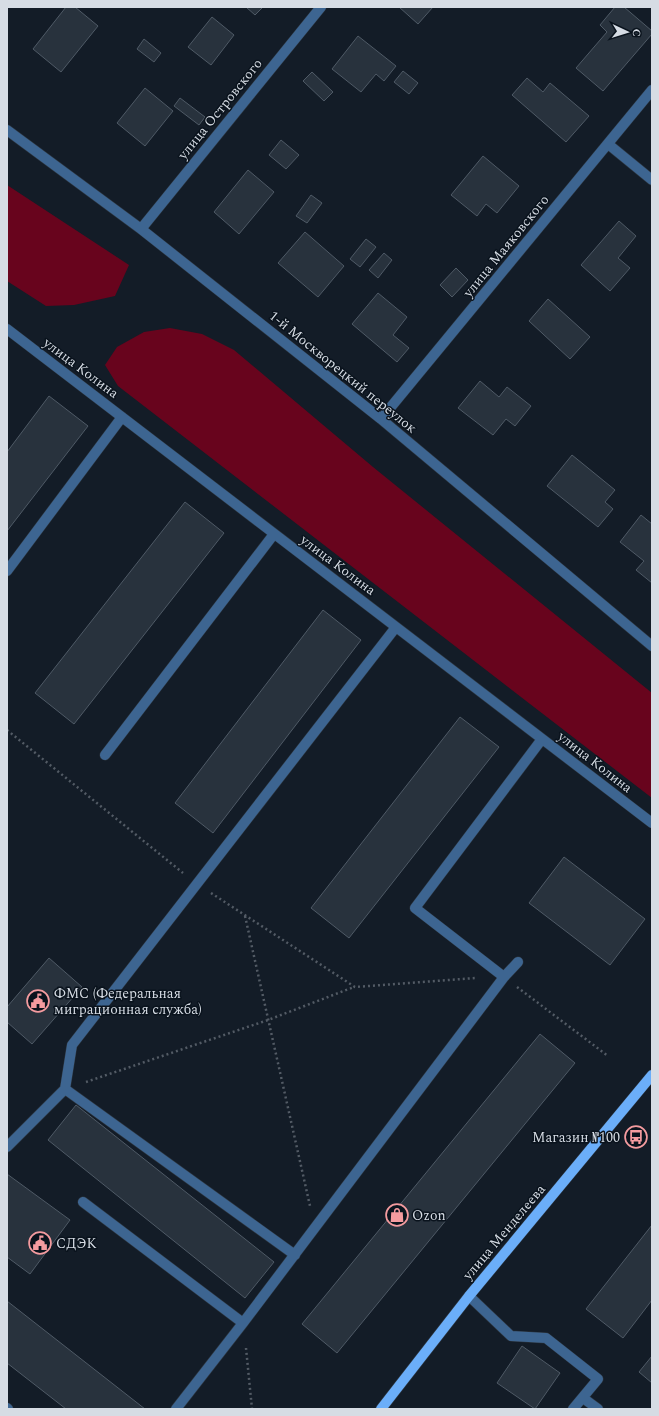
<svg xmlns="http://www.w3.org/2000/svg" width="659" height="1416" font-family="Spectral,serif">
<style>
.green{fill:#68041d}
.building{fill:#28323d;stroke:#4f5a66}
.lines{fill:none;stroke-linecap:round;stroke-linejoin:round}
.minor-casing{stroke:#2e3741;stroke-width:11}
.major-casing{stroke:#2e3741;stroke-width:11}
.path{stroke:#535b65;stroke-width:2.5;stroke-dasharray:2 3;stroke-linecap:butt}
.minor{stroke:#3d6591;stroke-width:10}
.major{stroke:#6baef9;stroke-width:10}
.labels{text-anchor:middle;dominant-baseline:central;stroke-width:3;stroke-linejoin:round;paint-order:stroke}
.street-label{font-size:14px;fill:#d6dce4;stroke:#0a131d}
.poi-label{font-size:14px;fill:#d6dce4;stroke:#0a131d;text-anchor:start}
</style>
<rect width="100%" height="100%" fill="#131c27"/>
<path class="green" d="M7,185L129,265L115,296L74,305L46,306L7,281Z
M170,328L202,334L234,350L373,467L652,693V798L118,386L105,365L117,347L144,332Z"/>
<path class="building" d="M66,7H75L98,26L61,72L33,49Z
M246,7H263L255,15Z
M399,7H433L418,24Z
M615,7H624L652,31V34L603,91L576,68L607,32L600,25Z
M212,17L234,35L211,65L188,47Z
M358,36L396,66L384,81L376,74L361,92L332,69Z
M144,39L161,53L154,62L137,49Z
M403,71L418,83L409,94L394,82Z
M312,72L333,92L324,101L303,81Z
M527,78L543,92L550,83L589,116L566,142L512,95Z
M145,88L173,111L145,146L117,123Z
M180,98L205,117L199,125L174,106Z
M281,140L299,155L286,169L269,155Z
M483,156L519,186L497,213L486,204L477,216L451,195Z
M248,170L274,192L239,234L214,212Z
M311,195L322,203L307,223L296,216Z
M619,221L636,236L618,258L630,268L610,291L581,265Z
M305,232L344,266L318,297L278,263Z
M366,239L376,247L360,267L350,259Z
M384,253L392,260L378,278L369,270Z
M456,268L468,280L452,297L440,285Z
M378,293L407,317L393,335L409,348L397,362L352,324Z
M548,299L590,337L570,359L529,321Z
M480,381L499,397L507,387L531,406L515,426L506,419L493,435L458,408Z
M49,396L88,426L7,531V452Z
M572,455L615,490L605,502L613,509L598,527L547,486Z
M185,502L224,533L74,724L35,693Z
M641,515L652,524V583L636,570L644,561L620,542Z
M323,610L361,640L213,833L175,803Z
M460,717L499,747L349,938L311,908Z
M564,857L645,919L610,965L529,903Z
M49,958L82,987L32,1044L7,1022V1007Z
M540,1034L575,1063L337,1353L302,1324Z
M76,1105L274,1262L245,1298L48,1140Z
M7,1174L70,1220L30,1274L7,1257Z
M652,1225V1300L623,1338L586,1309Z
M7,1301L145,1409H66L7,1363Z
M522,1346L560,1373L535,1409L497,1383Z
M652,1356V1383L639,1372Z"/>
<g class="lines">
<g class="minor-casing">
<path id="minor" d="M7,130L141,229L381,419L652,646
M608,144L652,180
M141,229L321,7
M7,329L652,823
M381,419L652,90
M7,571L122,417
M105,755L274,534
M518,962L504,977L415,908L542,739
M65,1089L295,1255
M7,1147L65,1089L72,1045L396,627
M83,1202L243,1323L176,1409
M469,1296L511,1336L546,1338L598,1379L573,1409
M243,1323L504,977
M583,1398L598,1409
M7,1408L8,1409"/>
</g>
<g class="major-casing">
<path id="major" d="M381,1409L469,1296L652,1075"/>
</g>
<path class="path" d="M7,730L183,873
M211,893L355,987L476,978
M245,916L310,1206
M517,987L608,1056
M86,1082L268,1020L354,987
M246,1348L252,1409"/>
<use href="#minor" class="minor"/>
<use href="#major" class="major"/>
</g>
<defs>
<g id="civic-ring" transform="scale(1.15)"><circle r="9.5" fill="#0a131d" stroke="#f49b9f" stroke-width="1.5"/><path d="M-.6-6.5H3V-4.5H.6V-3L4-1V1h2V6H-6V1h2V-1L-.6-3ZM-1.2 2.5V6h2.4V2.5Z" fill="#f49b9f"/></g>
<g id="bus-ring" transform="scale(1.15)"><circle r="9.5" fill="#0a131d" stroke="#f49b9f" stroke-width="1.5"/><path d="M-5-6H5V4H4V6H2V4H-2V6H-4V4H-5ZM-3.5-4V0h7V-4ZM-3.5 1.2v1.5H-2V1.2ZM2 1.2v1.5H3.5V1.2Z" fill="#f49b9f"/></g>
<g id="shop-ring" transform="scale(1.15)"><circle r="9.5" fill="#0a131d" stroke="#f49b9f" stroke-width="1.5"/><path d="M-5-2.5h2.3a2.7 3.5 0 0 1 5.4 0H5L5.5 6h-11ZM-1.5-2.5h3a1.5 2.3 0 0 0-3 0Z" fill="#f49b9f"/></g>
</defs>
<g fill-rule="evenodd">
<use href="#civic-ring" x="38" y="1001"/>
<use href="#bus-ring" x="636" y="1137"/>
<use href="#shop-ring" x="397" y="1215"/>
<use href="#civic-ring" x="40" y="1243"/>
</g>
<g class="labels">
<g class="street-label">
<text transform="translate(220 109) rotate(-51)">улица Островского</text>
<text transform="translate(506 246) rotate(-51)">улица Маяковского</text>
<text transform="translate(81 368) rotate(37)">улица Колина</text>
<text transform="translate(343 372) rotate(39)">1-й Москворецкий переулок</text>
<text transform="translate(338 565) rotate(37)">улица Колина</text>
<text transform="translate(595 762) rotate(38)">улица Колина</text>
<text transform="translate(504 1232) rotate(-50)">улица Менделеева</text>
</g>
<g class="poi-label">
<text x="54" y="993">ФМС (Федеральная<tspan x="54" dy="16">миграционная служба)</tspan></text>
<text x="620" y="1137" text-anchor="end">Магазин №100</text>
<text x="412" y="1215">Ozon</text>
<text x="56" y="1243">СДЭК</text>
</g>
</g>
<rect width="659" height="1416" fill="none" stroke="#d6dce4" stroke-width="16"/>
<g transform="translate(627 32) rotate(94)" stroke="#0a131d" stroke-width="3" paint-order="stroke">
<path d="M0-3L7 15L0 10L-7 15Z" fill="#d6dce4"/>
<text y="-6" font-size="11" font-weight="bold" text-anchor="middle" fill="#d6dce4">С</text>
</g>
</svg>
